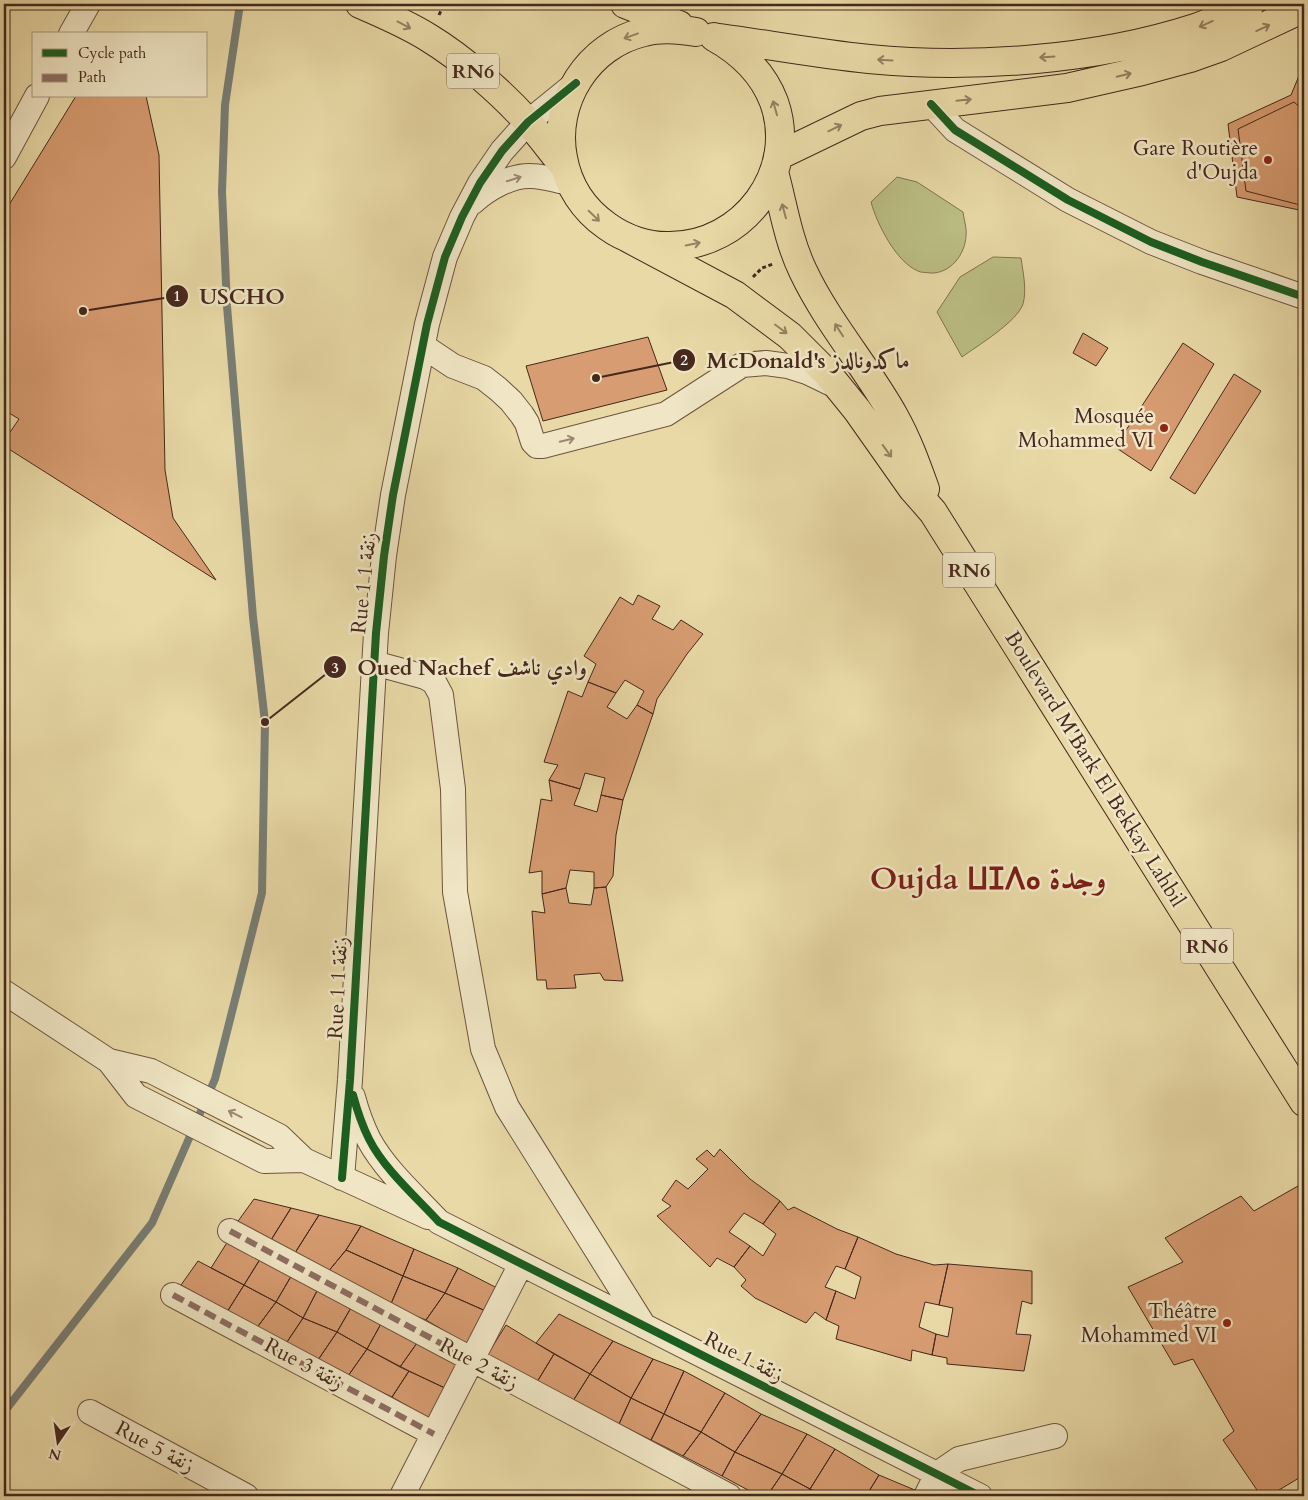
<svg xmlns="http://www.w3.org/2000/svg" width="1308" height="1500" font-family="Cardo,Amiri,'Noto Sans Tifinagh',serif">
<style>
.green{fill:#bbbe83;stroke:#807350}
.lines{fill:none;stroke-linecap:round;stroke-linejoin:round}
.stream{stroke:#787e75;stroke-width:8}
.building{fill:#d79c71;stroke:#46281d}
.minor-casing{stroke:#6e543f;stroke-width:26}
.major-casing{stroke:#46281d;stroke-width:30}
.path{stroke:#46281d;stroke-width:3;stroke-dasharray:4 2.5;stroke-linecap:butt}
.minor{stroke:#f0e6c5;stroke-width:24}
.major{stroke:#e8d9a6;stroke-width:28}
.quiet{stroke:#8d6e63;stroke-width:6;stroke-dasharray:12 6;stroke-linecap:butt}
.cycleway-casing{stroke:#f0e6c5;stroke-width:11}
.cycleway{stroke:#1b5e20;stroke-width:8}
.oneway{stroke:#978062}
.oneway2{stroke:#9b8771}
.poi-dot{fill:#8f2418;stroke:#f0e6c5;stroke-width:2}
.labels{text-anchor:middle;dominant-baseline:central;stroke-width:5;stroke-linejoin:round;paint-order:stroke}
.shield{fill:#f0e6c5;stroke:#79614f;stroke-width:1}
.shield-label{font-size:20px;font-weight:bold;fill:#46281d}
.poi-label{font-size:21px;fill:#46281d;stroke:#f0e6c5;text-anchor:end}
.street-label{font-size:21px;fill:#46281d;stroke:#f0e6c5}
.town-label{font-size:31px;font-weight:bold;fill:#7a1f14;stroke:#f0e6c5}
.leader{fill:none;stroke:#46281d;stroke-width:2}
.callout-dot{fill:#46281d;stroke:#f0e6c5;stroke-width:2}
.mark-label{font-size:15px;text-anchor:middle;font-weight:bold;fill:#fff}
.callout-label{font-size:22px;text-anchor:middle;font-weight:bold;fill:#46281d;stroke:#f0e6c5;stroke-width:5;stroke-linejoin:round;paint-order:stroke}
</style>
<rect width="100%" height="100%" fill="#e8d9a6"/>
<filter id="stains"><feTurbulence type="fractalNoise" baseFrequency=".004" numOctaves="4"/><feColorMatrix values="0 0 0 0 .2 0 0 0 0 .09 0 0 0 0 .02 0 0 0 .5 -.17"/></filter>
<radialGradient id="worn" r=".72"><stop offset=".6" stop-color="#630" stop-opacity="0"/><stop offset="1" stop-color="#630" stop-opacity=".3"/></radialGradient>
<path class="green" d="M897,177L917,182L963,212C964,220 967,228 966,236C965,255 950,274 930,273C926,272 921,273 918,271C896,262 877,224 871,202Z
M993,257L1021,258C1023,272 1027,290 1023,304C1017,322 977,346 962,357L937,312L960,277Z"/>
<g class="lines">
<path class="stream" d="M4,1412L152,1223L215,1079L262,893L265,722L253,617L227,306L222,192L225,105L240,4"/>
</g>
<path class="building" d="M1301,71H1304V211L1237,197L1228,124L1291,95Z
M76,96H146L159,155L165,470L173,518L216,580L4,446V441L19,419L4,410V213Z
M1294,102L1304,111V206L1246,191L1238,129Z
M1083,333L1108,348L1096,366L1073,353Z
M648,337L667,390L543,421L526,366Z
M1183,343L1214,364L1151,471L1115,447Z
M1234,374L1261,391L1195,494L1170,478Z
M638,595L660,606L652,619L673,630L681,620L703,634L687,654L657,699L653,714L637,705L644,691L625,680L616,693L588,682L596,664L584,656L620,597L633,605Z
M588,682L616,693L607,707L627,719L637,705L653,714L623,800L601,795L605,778L585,773L580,789L549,780L558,765L544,762L568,691L582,697Z
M549,780L580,789L574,805L597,812L601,795L623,800L616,835L613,876L606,887L594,888V872L570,870L566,888L542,894V871L529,873L541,799L552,801Z
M606,887L623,981L604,980L600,973L574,975L576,988L547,989L546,980H537L532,911L545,913L542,894L566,888L569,903L591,905L594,888Z
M720,1149L750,1179L780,1201L763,1224L744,1213L729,1232L750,1246L734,1267L717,1258L710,1267L657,1216L671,1206L662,1200L676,1180L688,1189L708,1169L696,1159L707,1150L714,1157Z
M1298,1186L1304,1194V1475L1269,1496H1261L1223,1440L1234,1431L1193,1359L1174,1365L1128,1287L1183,1262L1165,1238L1241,1196L1254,1211Z
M254,1199L291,1208L271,1240L236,1224Z
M780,1201L788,1210L794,1207L837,1229L858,1237L845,1269L836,1266L825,1287L836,1291L826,1320L815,1312L806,1323L755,1298L741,1286L746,1280L734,1267L750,1246L763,1256L776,1234L763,1224Z
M291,1208L319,1215L293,1256L271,1240Z
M319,1215L361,1226L346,1250L327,1273L293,1256Z
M361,1226L414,1249L403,1276L346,1250Z
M858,1237L896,1254L934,1265L948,1264L939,1305L925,1302L919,1327L936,1334L932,1355L912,1350L911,1361L836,1339L839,1326L826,1320L836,1291L855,1299L861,1277L845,1269Z
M228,1241L262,1256L244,1285L211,1268Z
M414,1249L458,1268L445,1293L403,1276Z
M346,1250L403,1276L390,1306L327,1273Z
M262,1256L293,1273L276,1302L244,1285Z
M198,1261L244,1285L227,1312L181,1285Z
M948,1264L1032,1271V1304L1022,1301L1016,1334L1031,1335L1024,1371L947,1364V1358L932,1355L936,1334L948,1337L953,1308L939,1305Z
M458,1268L501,1290L488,1312L445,1293Z
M293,1273L319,1287L303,1318L276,1302Z
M403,1276L445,1293L426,1320L390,1306Z
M244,1285L276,1302L256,1329L227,1312Z
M319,1287L352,1306L337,1332L303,1318Z
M445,1293L488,1312L467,1344L426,1320Z
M276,1302L303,1318L287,1342L256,1329Z
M352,1306L382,1322L367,1349L337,1332Z
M559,1314L613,1341L590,1374L536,1343Z
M303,1318L337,1332L318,1360L287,1342Z
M382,1322L417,1343L400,1367L367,1349Z
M506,1325L554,1354L537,1382L486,1357Z
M337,1332L367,1349L348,1376L318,1360Z
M613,1341L653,1359L631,1398L590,1374Z
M417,1343L464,1363L447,1389L400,1367Z
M367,1349L409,1371L392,1397L348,1376Z
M554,1354L590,1374L573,1401L537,1382Z
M653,1359L684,1371L664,1414L631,1398Z
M409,1371L447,1389L428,1418L392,1397Z
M684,1371L725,1393L701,1432L664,1414Z
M590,1374L631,1398L619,1424L573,1401Z
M725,1393L761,1414L735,1452L701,1432Z
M631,1398L664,1414L651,1440L619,1424Z
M664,1414L701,1432L683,1456L651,1440Z
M761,1414L807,1434L782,1474L735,1452Z
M701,1432L735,1452L722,1476L683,1456Z
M807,1434L835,1449L810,1489L782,1474Z
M835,1449L879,1475L866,1496H825L810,1489Z
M735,1452L782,1474L767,1496H759L722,1476Z
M782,1474L810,1489L807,1496H767Z
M879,1475L922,1493L920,1496H866Z
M810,1489L825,1496H807Z"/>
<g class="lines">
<g class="minor-casing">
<path id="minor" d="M71,34L88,4
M931,104L955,130L1068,200L1151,242L1202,262L1304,297
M4,157L37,96
M473,202C487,189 511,175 531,176C544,176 557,181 570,183
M423,346L453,366L484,378L498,389L511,401L522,415L527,423L533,442L537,446H543L666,414L742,365L766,363L788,366L807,372L836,386
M374,663L425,677L434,682L441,695L453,789L455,892L483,1049L507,1107L644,1326
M4,992L109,1061L151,1071L279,1136L304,1160L428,1217
M109,1061L136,1096L264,1161L304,1160
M353,1097C357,1112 362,1126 369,1140C386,1171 415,1196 439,1222L980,1496
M342,1178L350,1080L376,633L384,556L393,495L427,324L445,257L462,217L480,183L502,151L528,122L576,83
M230,1231L729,1496
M173,1295L434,1434
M90,1412L246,1496
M402,1496L521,1264
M926,1496L937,1474L959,1459L1055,1436"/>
</g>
<g class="major-casing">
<path id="major" d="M360,4C383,14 407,24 429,38C462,58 502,93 528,122C541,136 552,152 564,166
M625,4L679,25
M696,32C679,29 662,27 644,32C588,45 552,102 563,158C568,186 584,210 607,226C625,239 648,247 670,246C743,246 799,172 774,102C763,73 741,52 714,37
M720,38C770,45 819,54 869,59C973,69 1096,60 1195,28C1214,22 1232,12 1250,4
M778,156L861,116L880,111L1067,88L1142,71L1190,58L1221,47L1304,8
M774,172C783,205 788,240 803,271C827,322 866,366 894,416C907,439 916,464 925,489
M628,238L735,295L790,336L827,373L857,410L912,488L933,512L1304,1102"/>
</g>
<path class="path" d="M439,15L444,4
M753,277L762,268L773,264"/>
<use href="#minor" class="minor"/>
<use href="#major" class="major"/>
<path class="quiet" d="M230,1231L472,1360
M173,1295L434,1434"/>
<g class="cycleway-casing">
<path id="cycleway" d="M931,104L955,130L1068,200L1151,242L1202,262L1304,297
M353,1095C357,1110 362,1125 369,1139C384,1169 416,1197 439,1222L980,1496
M342,1178L350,1080L376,633L384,556L393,495L427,324L445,257L462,217L480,183L502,151L528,122L576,83"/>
</g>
<use href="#cycleway" class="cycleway"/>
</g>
<defs><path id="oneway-shaft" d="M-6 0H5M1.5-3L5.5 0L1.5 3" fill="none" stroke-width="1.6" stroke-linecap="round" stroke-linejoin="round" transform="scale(1.25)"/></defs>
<g class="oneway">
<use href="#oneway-shaft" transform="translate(1206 24) rotate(156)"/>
<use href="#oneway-shaft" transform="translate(404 25) rotate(28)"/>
<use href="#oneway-shaft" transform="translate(1263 28) rotate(-25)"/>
<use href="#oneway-shaft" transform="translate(631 36) rotate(160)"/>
<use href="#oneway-shaft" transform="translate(1047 57) rotate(176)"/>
<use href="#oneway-shaft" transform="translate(885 60) rotate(-177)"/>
<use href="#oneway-shaft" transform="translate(1124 75) rotate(-13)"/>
<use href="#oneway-shaft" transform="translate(964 100) rotate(-6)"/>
<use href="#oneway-shaft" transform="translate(775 108) rotate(-106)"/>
<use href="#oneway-shaft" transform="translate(835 128) rotate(-26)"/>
<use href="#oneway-shaft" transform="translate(784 211) rotate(-105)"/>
<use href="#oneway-shaft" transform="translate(594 216) rotate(44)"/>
<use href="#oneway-shaft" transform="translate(693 244) rotate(-12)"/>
<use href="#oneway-shaft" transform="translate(781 329) rotate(37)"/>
<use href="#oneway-shaft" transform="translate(839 330) rotate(-123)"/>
<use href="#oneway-shaft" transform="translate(887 451) rotate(54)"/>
</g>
<g class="oneway2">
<use href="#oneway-shaft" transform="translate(514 179) rotate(-18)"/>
<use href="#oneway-shaft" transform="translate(567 440) rotate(-14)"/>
<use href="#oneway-shaft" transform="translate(235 1114) rotate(-153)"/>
</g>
<g class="poi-dot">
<circle cx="1268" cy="160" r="5"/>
<circle cx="1164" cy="428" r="5"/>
<circle cx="1227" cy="1323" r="5"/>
</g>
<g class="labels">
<g class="shield">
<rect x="447" y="53.5" width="52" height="35" rx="4"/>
<rect x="943" y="552.5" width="52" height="35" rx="4"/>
<rect x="1181" y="928.5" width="52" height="35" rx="4"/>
</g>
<g class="shield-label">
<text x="473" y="71">RN6</text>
<text x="969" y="570">RN6</text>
<text x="1207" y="946">RN6</text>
</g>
<g class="poi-label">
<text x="1258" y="148">Gare Routière<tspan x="1258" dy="24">d'Oujda</tspan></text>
<text x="1154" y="416">Mosquée<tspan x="1154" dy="24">Mohammed VI</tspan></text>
<text x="1217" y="1311">Théâtre<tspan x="1217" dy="24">Mohammed VI</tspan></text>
</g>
<g class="street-label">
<text transform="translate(364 583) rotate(-84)">Rue 1 زنقة 1</text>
<text transform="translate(1095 769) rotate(58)">Boulevard M'Bark El Bekkay Lahbil</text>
<text transform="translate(338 988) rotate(-87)">Rue 1 زنقة 1</text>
<text transform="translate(744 1357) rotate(27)">Rue زنقة 1</text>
<text transform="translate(304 1364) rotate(28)">Rue 3 زنقة</text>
<text transform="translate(479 1364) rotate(28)">Rue 2 زنقة</text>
<text transform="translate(155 1447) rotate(28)">Rue 5 زنقة</text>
</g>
<g class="town-label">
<text x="988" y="879">Oujda ⵡⵊⴷⴰ وجدة</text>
</g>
</g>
<path class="leader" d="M83 311L177 296M596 378L684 360M265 722L335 667"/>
<g class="callout-dot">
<circle cx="83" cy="311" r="5"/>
<circle cx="596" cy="378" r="5"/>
<circle cx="265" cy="722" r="5"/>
<circle cx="177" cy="296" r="12"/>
<circle cx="684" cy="360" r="12"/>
<circle cx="335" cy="667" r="12"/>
</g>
<g class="mark-label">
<text x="177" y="301">1</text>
<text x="684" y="365">2</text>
<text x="335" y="673">3</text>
</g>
<g class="callout-label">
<text x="242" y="304">USCHO</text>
<text x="808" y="368">McDonald's ماكدونالدز</text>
<text x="472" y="675">Oued Nachef وادي ناشف</text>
</g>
<rect width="1308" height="1500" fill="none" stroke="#e8d9a6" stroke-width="20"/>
<rect x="5" y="5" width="1298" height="1490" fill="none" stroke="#46281d" stroke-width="2.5"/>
<rect x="10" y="10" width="1288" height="1480" fill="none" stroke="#46281d"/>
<rect x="32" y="32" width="175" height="65" fill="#f0e6c5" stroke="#ac9a82"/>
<rect x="42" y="49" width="25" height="8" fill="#1b5e20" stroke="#ac9a82"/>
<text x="78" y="58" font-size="15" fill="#46281d">Cycle path</text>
<rect x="42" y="74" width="25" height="8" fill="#8d6e63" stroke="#ac9a82"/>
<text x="78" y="82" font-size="15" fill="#46281d">Path</text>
<g transform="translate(58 1442) rotate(193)" stroke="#f0e6c5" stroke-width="4" paint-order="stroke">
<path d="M0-4L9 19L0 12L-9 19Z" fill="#46281d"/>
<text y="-8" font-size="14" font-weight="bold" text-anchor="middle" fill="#46281d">N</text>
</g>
<rect width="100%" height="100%" filter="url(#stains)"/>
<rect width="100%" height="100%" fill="url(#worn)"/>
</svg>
